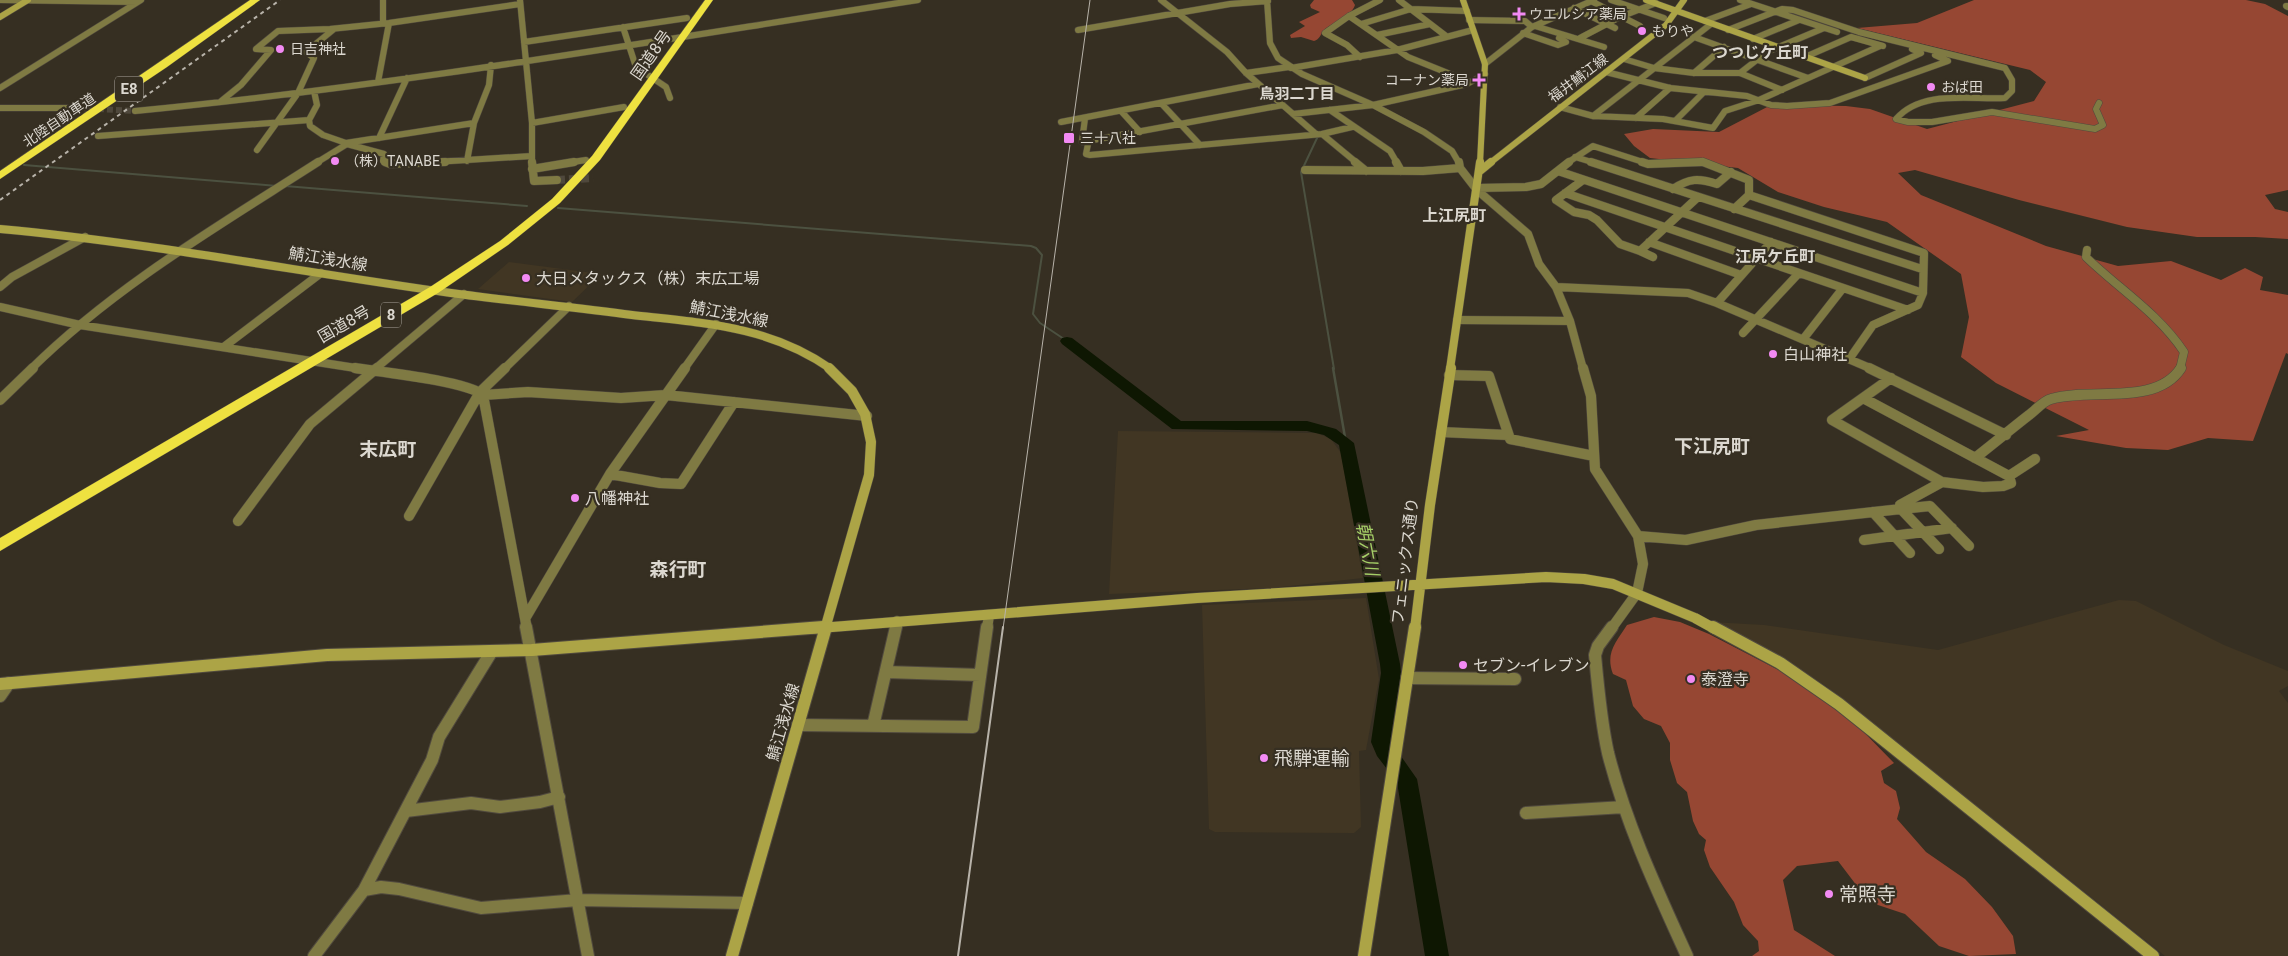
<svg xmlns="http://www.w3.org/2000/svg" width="2288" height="956" font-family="Roboto,'Noto Sans JP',sans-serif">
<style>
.built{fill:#413623}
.forest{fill:#964733}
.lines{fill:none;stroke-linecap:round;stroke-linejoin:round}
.stream-far1{stroke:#4c5140;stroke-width:2}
.stream{stroke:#4c5140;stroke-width:2.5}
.river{fill:#0e1702;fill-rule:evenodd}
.street-tunnel-far1{stroke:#4f483c;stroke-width:6;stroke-dasharray:6 3;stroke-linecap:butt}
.street-tunnel{stroke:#4f483c;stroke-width:8;stroke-dasharray:8 4;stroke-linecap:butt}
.street-far3-casing{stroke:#514a3e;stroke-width:7}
.street-far2-casing{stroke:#514a3e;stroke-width:9}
.street-far1-casing{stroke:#514a3e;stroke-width:11}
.street-casing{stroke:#514a3e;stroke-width:14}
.secondary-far3-casing{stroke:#514a3e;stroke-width:7}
.secondary-far2-casing{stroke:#514a3e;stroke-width:9}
.secondary-far1-casing{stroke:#514a3e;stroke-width:11}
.secondary-casing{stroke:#514a3e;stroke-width:14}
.highway-casing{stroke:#514a3e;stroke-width:1}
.street-far3{stroke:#7f7a43;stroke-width:6}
.street-far2{stroke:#7f7a43;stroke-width:8}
.street-far1{stroke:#7f7a43;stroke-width:10}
.street{stroke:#7f7a43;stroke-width:12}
.secondary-far3{stroke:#aca446;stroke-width:6}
.secondary-far2{stroke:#aca446;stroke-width:8}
.secondary-far1{stroke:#aca446;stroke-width:10}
.secondary{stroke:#aca446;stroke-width:12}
.highway{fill:#eee140;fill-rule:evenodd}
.tram-far1{stroke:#b8b3aa;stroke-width:1}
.tram{stroke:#b8b3aa;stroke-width:2}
.rail{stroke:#b8b3aa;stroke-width:2;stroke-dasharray:4 4;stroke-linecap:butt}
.poi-dot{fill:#f28af3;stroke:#362f22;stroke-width:2}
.labels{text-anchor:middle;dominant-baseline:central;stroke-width:4.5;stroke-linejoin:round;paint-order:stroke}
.far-poi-label{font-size:14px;fill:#dcd8d0;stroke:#362f22;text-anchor:start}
.far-street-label{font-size:14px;fill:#dcd8d0;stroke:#362f22}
.shield{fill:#362f22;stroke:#aaa59c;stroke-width:1}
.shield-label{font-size:15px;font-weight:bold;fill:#dcd8d0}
.far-neighbourhood-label{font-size:15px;font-weight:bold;fill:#dcd8d0;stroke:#362f22}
.far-quarter-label{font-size:16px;font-weight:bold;fill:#dcd8d0;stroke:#362f22}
.street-label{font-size:16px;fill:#dcd8d0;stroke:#362f22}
.poi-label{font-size:16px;fill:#dcd8d0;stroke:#362f22;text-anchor:start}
.water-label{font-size:18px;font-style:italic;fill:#a5cf67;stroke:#362f22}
.quarter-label{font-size:19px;font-weight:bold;fill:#dcd8d0;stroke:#362f22}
.near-poi-label{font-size:19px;fill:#dcd8d0;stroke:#362f22;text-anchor:start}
</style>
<rect width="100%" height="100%" fill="#362f22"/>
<path class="built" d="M509,262L601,274L572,302L478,289Z
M1118,431L1317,433L1331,439L1341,453L1363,578L1272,588L1109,594Z
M1366,598L1379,679L1366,750L1359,751L1361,827L1354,833L1215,832L1209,829L1202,605Z
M2119,600L2136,601L2224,645L2288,671V686L2279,691L2288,703V956H2165L1826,686L1779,656L1711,622L1764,625L1938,650Z"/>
<path class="forest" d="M1314,0H1352L1355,5C1351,17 1333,22 1324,30C1320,35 1320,39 1314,41L1301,37L1291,38L1290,35L1305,26L1299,22L1320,12L1311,8L1310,5Z
M1974,0H2246L2265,4L2288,16V190L2265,195L2275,209L2288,212V239L2255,237H2197L2127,227L2019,200L1915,170L1898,173L1921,195L2046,246L2118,266L2171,261L2221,280L2245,268L2263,277L2260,290L2288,295V354L2286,353L2253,441L2208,438L2168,450L2126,448L2056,436L2089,430L1996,383L1961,357L1969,317L1961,274L1887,222L1824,207L1778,192L1738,168L1650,158L1634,146L1624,134L1653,129L1719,132L1771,105L1846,106L1870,109L1927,129L2034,101L2046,82L2030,70L1857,28L1917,23Z
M1654,617L1680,622L1709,634L1788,675L1851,719L1894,763L1881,771L1884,783L1896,791L1900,808L1897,819L1926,852L1965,879L1992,907L2013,936L2016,954L1969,956L1939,946L1905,914L1878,905L1857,886L1838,861L1797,866L1783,880L1794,930L1835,956H1752L1759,951L1758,941L1743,925L1734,902L1710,867L1704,850L1706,840L1699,834L1693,821L1687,792L1677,783L1670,760V743L1661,726L1644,719L1633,706L1626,680L1613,674C1605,653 1616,642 1627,625Z"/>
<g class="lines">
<path class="stream-far1" d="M1318,136L1301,172L1334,369
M24,165L277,186
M285,186L527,206
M558,208L1031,246L1036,248L1042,255L1033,314L1040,323L1067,341"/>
<path class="stream" d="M1333,368L1346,443"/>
<path class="river" d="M1067,337L1072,338L1181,421H1307L1336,429L1354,443L1400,664L1401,673L1391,742L1417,779L1449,956H1425L1397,782L1377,756L1371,742L1381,673L1380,664L1339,445L1324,435L1307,431L1172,429L1062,344L1060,341L1062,338Z"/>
<path class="street-tunnel-far1" d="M80,108L135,111"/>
<path class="street-tunnel" d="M557,180L593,178"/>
<g class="street-far3-casing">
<path id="street-far3" d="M0,0L137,2
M383,0V23
M520,0L532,123V163
M1161,0L1227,52L1246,73L1316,134
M1267,0L1270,43L1278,58L1302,74L1373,105L1424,132L1452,151L1459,163
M1399,0L1446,36
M1611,0L1664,18
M1740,0L1837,32
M1591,1L1640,26
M2288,6H2286L2288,7
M1574,8L1615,28
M1349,16L1408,57L1470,82
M1469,20L1525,21L1532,27
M1705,21L1751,4
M1361,24L1411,9L1467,11
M1535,26L1604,47
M623,27L636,67L666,87L670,98
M1078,30L1230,4L1268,1
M1728,30L1782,9L1793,10L1859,32L2005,68L2012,80V91L2005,98C1970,100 1922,89 1896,119L1908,122H1932L1992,112L2095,129L2103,125L2096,109L2099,103
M1523,33L1558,45L1566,42L1559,38L1562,36
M1377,35L1430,24
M1694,37L1808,78
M1851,37L1883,46
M1580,38L1620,17L1656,3
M1753,39L1799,20
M524,42L687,18
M1360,57L1347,45L1325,33L1349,16L1380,0
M1805,57L1851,37
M1624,59L1654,68L1694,73H1740L1782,90
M1485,64L1532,27L1594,0
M1291,68L1397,50L1473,30
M1606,72L1670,88L1747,96L1771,105L1787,106L1830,103L1948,61L1935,55
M1246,73L1289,67
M1694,73L1724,47
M1740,73L1767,52L1824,28
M1865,78L1921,53L1912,49
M378,82L389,23
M0,88L141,0
M314,91L317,105L309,120L310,126L323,135L346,143L474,123
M220,102L241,85L271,50L256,49L278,31L330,29L389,23L520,4
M1161,103L1200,145
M1560,107L1593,116L1663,119L1713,128L1725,111L1759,100L1880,46
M0,108H80
M1330,110L1390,151L1397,163
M135,111C397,86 658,40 918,0
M1121,111L1140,132
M1293,114L1373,105L1467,84L1485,74
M1593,116L1711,24
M1085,118L1082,142L1283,105
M1636,118L1670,88
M1675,121L1704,92
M1061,122L1258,84
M532,123L624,107
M1352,127L1322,134L1357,163
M98,136L309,120
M379,138L407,78
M1086,141L1088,144L1086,154L1090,155L1322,134
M347,144L384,154L383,161L388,163
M257,150L298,93L314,58L306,52L334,29
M1575,157L1595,163
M467,161L474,123L489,85L491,65
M316,163L347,144
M419,163L532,156
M566,163L586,160
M1567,163L1593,146L1646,163
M1667,163H1707"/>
</g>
<g class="street-far2-casing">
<path id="street-far2" d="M385,162L390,164L445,162
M532,162L534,181L557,180
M1355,162L1366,171
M1396,162L1401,171
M1459,162L1460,168L1477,190L1528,234L1539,264L1556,287L1570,321L1583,369
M1591,162L1922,269
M1642,162L1648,164L1701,162
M1703,162L1749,180V195L1734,209
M532,169L574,162
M1305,170L1423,171L1460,168
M1558,171L1923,293
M1583,180L1556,200L1574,212L1589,215L1597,220L1620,244L1640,251
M1477,188L1526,187L1541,184L1569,162
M1673,189C1689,178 1699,178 1717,184L1731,172
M1565,193L1908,310
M1749,195L1924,253L1923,293L1918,305L1873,325L1850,358
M1649,242L1741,275
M2087,250L2086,257C2119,289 2158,313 2184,352L2180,369
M1653,257L1640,251L1698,197
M0,287L12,277L85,237
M1556,287L1688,293L1717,303L1872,369
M1717,303L1771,242
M0,307L80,325L362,369
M1457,320L1570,321
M1743,333L1799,273
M1804,338L1843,288
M225,346L321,273
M31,369C115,286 220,225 318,162
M375,369L464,294
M504,369L569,306
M684,369L716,324"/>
</g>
<g class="street-far1-casing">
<path id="street-far1" d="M355,368C381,372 466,381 483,395L527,629
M1583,368L1591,396L1595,469L1638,536L1643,564L1637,593L1611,629
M1869,368L2006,435
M1449,375L1489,376L1510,439L1594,456
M483,395L528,392L621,398L666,395L867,416
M1863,398L2009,476L2011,483L2003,486L1983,487L1942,482L1832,420L1891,378
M0,400L33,368
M1441,432L1508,435
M1975,458C1993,444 2011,429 2029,415C2036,410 2043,401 2051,399C2090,387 2156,407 2181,368
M610,474L660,483L681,484L734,402
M2009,476L2035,459
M1901,509L1930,506L1969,546
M1901,509L1939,549
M1873,512L1910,553
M409,516L480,392L505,368
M238,521L310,424L377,368
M1638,536L1686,540L1756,525L1901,509L1900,505L1942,482
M1864,540L1952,528
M526,617L610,474L685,368
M895,629L897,621
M987,629L989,615"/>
</g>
<g class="street-casing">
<path id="street" d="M526,627L588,956
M1612,627L1598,646L1595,655C1598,688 1601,722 1608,753C1626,824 1657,890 1687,956
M886,672L980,675
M1407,678L1515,679
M0,696L9,683
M798,725L973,727L987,627
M873,726L896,627
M406,811L471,803L500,807L540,802L559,797
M1526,813L1624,807
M364,890L381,887L399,889L481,908L578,900L747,903
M314,956L364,890L432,760L439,737L492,651"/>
</g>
<g class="secondary-far3-casing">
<path id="secondary-far3" d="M1463,0L1485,64L1480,163
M1646,0L1865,78
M0,17L28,0
M1490,163L1666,25L1684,0"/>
</g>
<g class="secondary-far2-casing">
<path id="secondary-far2" d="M1480,171L1491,162
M0,229C151,243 300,272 451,293C511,301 572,307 632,315C704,323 770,326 831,369
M1450,369L1480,162"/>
</g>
<g class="secondary-far1-casing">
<path id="secondary-far1" d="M807,629L1197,598L1546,577L1584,579L1613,584L1695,618L1715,629
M825,629L869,475L871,442L865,414L852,391L829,368
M1415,629L1430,505L1451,368"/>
</g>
<g class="secondary-casing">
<path id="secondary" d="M1713,627L1780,663L1839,704L2153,956
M0,684L327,655L532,650L823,627
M732,956L826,627
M1364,956L1415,627"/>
</g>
<g class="highway-casing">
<path id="highway" d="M250,0H260L167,67L0,179V171Z
M705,0H713L600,160L560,203L508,245L438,293L0,551V538L430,287L500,241L552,199L592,156Z"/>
</g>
<use href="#street-far3" class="street-far3"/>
<use href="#street-far2" class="street-far2"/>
<use href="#street-far1" class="street-far1"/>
<use href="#street" class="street"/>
<use href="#secondary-far3" class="secondary-far3"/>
<use href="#secondary-far2" class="secondary-far2"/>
<use href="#secondary-far1" class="secondary-far1"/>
<use href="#secondary" class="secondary"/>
<use href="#highway" class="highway"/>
<path class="tram-far1" d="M1003,629L1090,0"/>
<path class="tram" d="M958,956L1003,627"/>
<path class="rail" d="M0,200L280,0"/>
</g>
<g class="poi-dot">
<path d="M1516.5 6.5h5v5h5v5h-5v5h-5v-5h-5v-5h5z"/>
<circle cx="1642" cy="31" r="5"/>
<circle cx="280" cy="49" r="5"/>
<path d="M1476.5 72.5h5v5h5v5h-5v5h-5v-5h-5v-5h5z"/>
<circle cx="1931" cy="87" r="5"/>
<rect x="1063" y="132" width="12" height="12" rx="2.5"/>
<circle cx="335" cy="161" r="5"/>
<circle cx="526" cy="278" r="5"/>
<circle cx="1773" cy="354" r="5"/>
<circle cx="575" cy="498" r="5"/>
<circle cx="1463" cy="665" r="5"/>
<circle cx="1691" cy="679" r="5"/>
<circle cx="1264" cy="758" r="5"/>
<circle cx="1829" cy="894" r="5"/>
</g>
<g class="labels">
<g class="far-poi-label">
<text x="1529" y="14">ウエルシア薬局</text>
<text x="1652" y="31">もりや</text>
<text x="290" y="49">日吉神社</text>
<text x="1469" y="80" text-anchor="end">コーナン薬局</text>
<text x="1941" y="87">おば田</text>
<text x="1080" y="138">三十八社</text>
<text x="345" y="161">（株）TANABE</text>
</g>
<g class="far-street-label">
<text transform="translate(1578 78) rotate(-37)">福井鯖江線</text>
<text transform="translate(59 120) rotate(-34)">北陸自動車道</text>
</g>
<g class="shield">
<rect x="115" y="76.5" width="28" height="25" rx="4"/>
<rect x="381" y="302.5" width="20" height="25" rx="4"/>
</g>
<g class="shield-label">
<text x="129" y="89">E8</text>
<text x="391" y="315">8</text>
</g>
<g class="far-neighbourhood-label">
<text x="1297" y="94">鳥羽二丁目</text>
</g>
<g class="far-quarter-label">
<text x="1760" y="52">つつじケ丘町</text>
<text x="1454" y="215">上江尻町</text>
<text x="1775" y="256">江尻ケ丘町</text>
</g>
<g class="street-label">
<text transform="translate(651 55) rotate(-55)">国道8号</text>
<text transform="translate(328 259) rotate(9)">鯖江浅水線</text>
<text transform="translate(729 314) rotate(11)">鯖江浅水線</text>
<text transform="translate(344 324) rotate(-30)">国道8号</text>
<text transform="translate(1405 561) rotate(-83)">フェニックス通り</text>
<text transform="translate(783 722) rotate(-74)">鯖江浅水線</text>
</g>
<g class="poi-label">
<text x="536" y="278">大日メタックス（株）末広工場</text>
<text x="1783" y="354">白山神社</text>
<text x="585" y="498">八幡神社</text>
<text x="1473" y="665">セブン-イレブン</text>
<text x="1701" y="679">泰澄寺</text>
</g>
<g class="water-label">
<text transform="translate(1368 549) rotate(79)">朝六川</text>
</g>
<g class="quarter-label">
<text x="1712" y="446">下江尻町</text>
<text x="388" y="449">末広町</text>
<text x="678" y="569">森行町</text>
</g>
<g class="near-poi-label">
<text x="1274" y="758">飛騨運輸</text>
<text x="1839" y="894">常照寺</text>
</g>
</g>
</svg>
